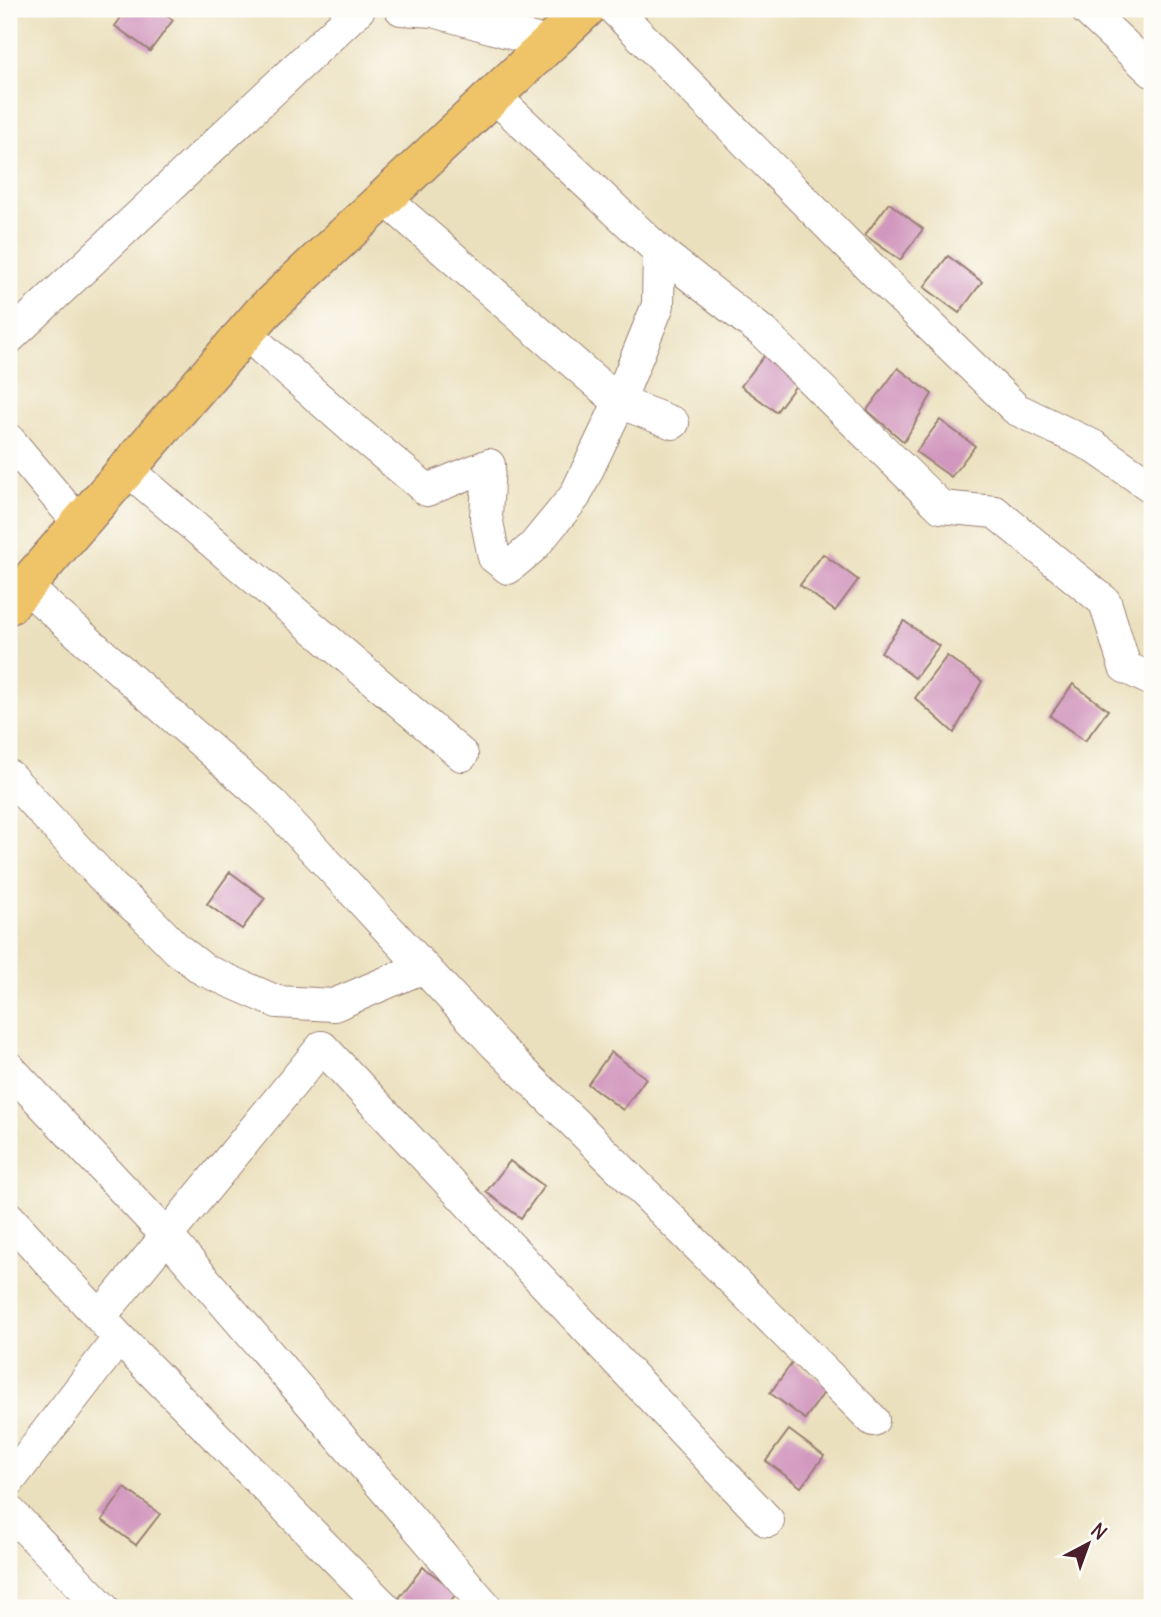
<svg xmlns="http://www.w3.org/2000/svg" width="1161" height="1617" font-family="Delius,sans-serif">
<style>
.building{fill:#d197be}
.lines{fill:none;stroke-linecap:round;stroke-linejoin:round}
.minor-casing{stroke:#9a8074;stroke-width:34}
.major-casing{stroke:#9a8074;stroke-width:41}
.minor{stroke:#fff;stroke-width:32}
.major{stroke:#efc469;stroke-width:38}
</style>
<rect width="100%" height="100%" fill="#fdfcf7"/>
<filter id="ink" filterUnits="userSpaceOnUse"><feTurbulence type="fractalNoise" baseFrequency=".0143" numOctaves="2"/><feDisplacementMap in="SourceGraphic" scale="14" xChannelSelector="R" yChannelSelector="G"/><feConvolveMatrix kernelMatrix="1 2 1 2 8 2 1 2 1" color-interpolation-filters="sRGB"/></filter>
<filter id="wash" filterUnits="userSpaceOnUse"><feTurbulence type="fractalNoise" baseFrequency=".00686" numOctaves="4" result="noise"/><feDisplacementMap in="SourceGraphic" scale="28" xChannelSelector="R" yChannelSelector="G"/><feGaussianBlur stdDeviation="1.57" result="paint"/><feColorMatrix in="noise" values="0 0 0 0 0 0 0 0 0 0 0 0 0 0 0 0 0 1.4 0 .05"/><feComposite in="paint" operator="in"/></filter>
<g filter="url(#wash)">
<rect width="100%" height="100%" fill="#ebe0bd"/>
<g id="blocks">
<path class="building" d="M127,9H158L173,20L150,51L115,26Z
M889,203L923,229L900,260L865,235Z
M948,256L982,282L959,313L924,287Z
M765,355L800,380L776,412L741,386Z
M898,368L932,394L904,442L867,410Z
M940,420L975,446L951,477L916,452Z
M823,554L858,580L835,611L800,585Z
M904,621L939,646L915,678L881,652Z
M947,656L982,681L954,733L915,698Z
M1073,684L1108,710L1085,741L1050,716Z
M230,872L265,898L242,929L207,904Z
M611,1052L646,1078L623,1110L588,1084Z
M510,1161L544,1186L521,1218L486,1192Z
M793,1362L828,1387L805,1419L770,1393Z
M789,1430L824,1456L801,1487L766,1461Z
M125,1488L160,1514L136,1545L102,1520Z
M423,1567L457,1592L446,1608H413L399,1598Z"/>
</g>
</g>
<g filter="url(#ink)">
<use href="#blocks" fill-opacity="0" stroke="#9a8074" stroke-width="2"/>
<g class="lines">
<g class="minor-casing">
<path id="minor" d="M401,9L434,11L550,44
M614,9L882,279L1016,409L1093,446L1152,487
M1086,9L1152,71
M494,96L659,251L765,334L941,507L995,512L1105,602L1125,667L1152,680
M384,198L619,402L673,423
M245,333L356,431L427,490L489,465L486,517L494,557L508,568L533,547L575,496L613,416L658,305L659,251
M9,338L359,9
M9,440L79,523
M127,469L462,755
M25,586L272,804L495,1044L873,1420
M9,776L112,887L144,915L177,949L204,970L277,1002L334,1005L423,967
M9,1068L167,1236L487,1608
M9,1218L119,1338L385,1608
M100,1317L322,1047L768,1521
M9,1481L119,1338
M9,1511L103,1608"/>
</g>
<g class="major-casing">
<path id="major" d="M9,605L263,312L586,9"/>
</g>
<use href="#minor" class="minor"/>
<use href="#major" class="major"/>
</g>
</g>
<rect width="1161" height="1617" fill="none" stroke="#fdfcf7" stroke-width="35"/>
<g transform="translate(1088 1544) rotate(41)" stroke="#fdfcf7" stroke-width="5" paint-order="stroke">
<path d="M0-5L12 26L0 18L-12 26Z" fill="#4a1f2b"/>
<text y="-10" font-size="19" font-weight="bold" text-anchor="middle" fill="#4a1f2b">N</text>
</g>
</svg>
